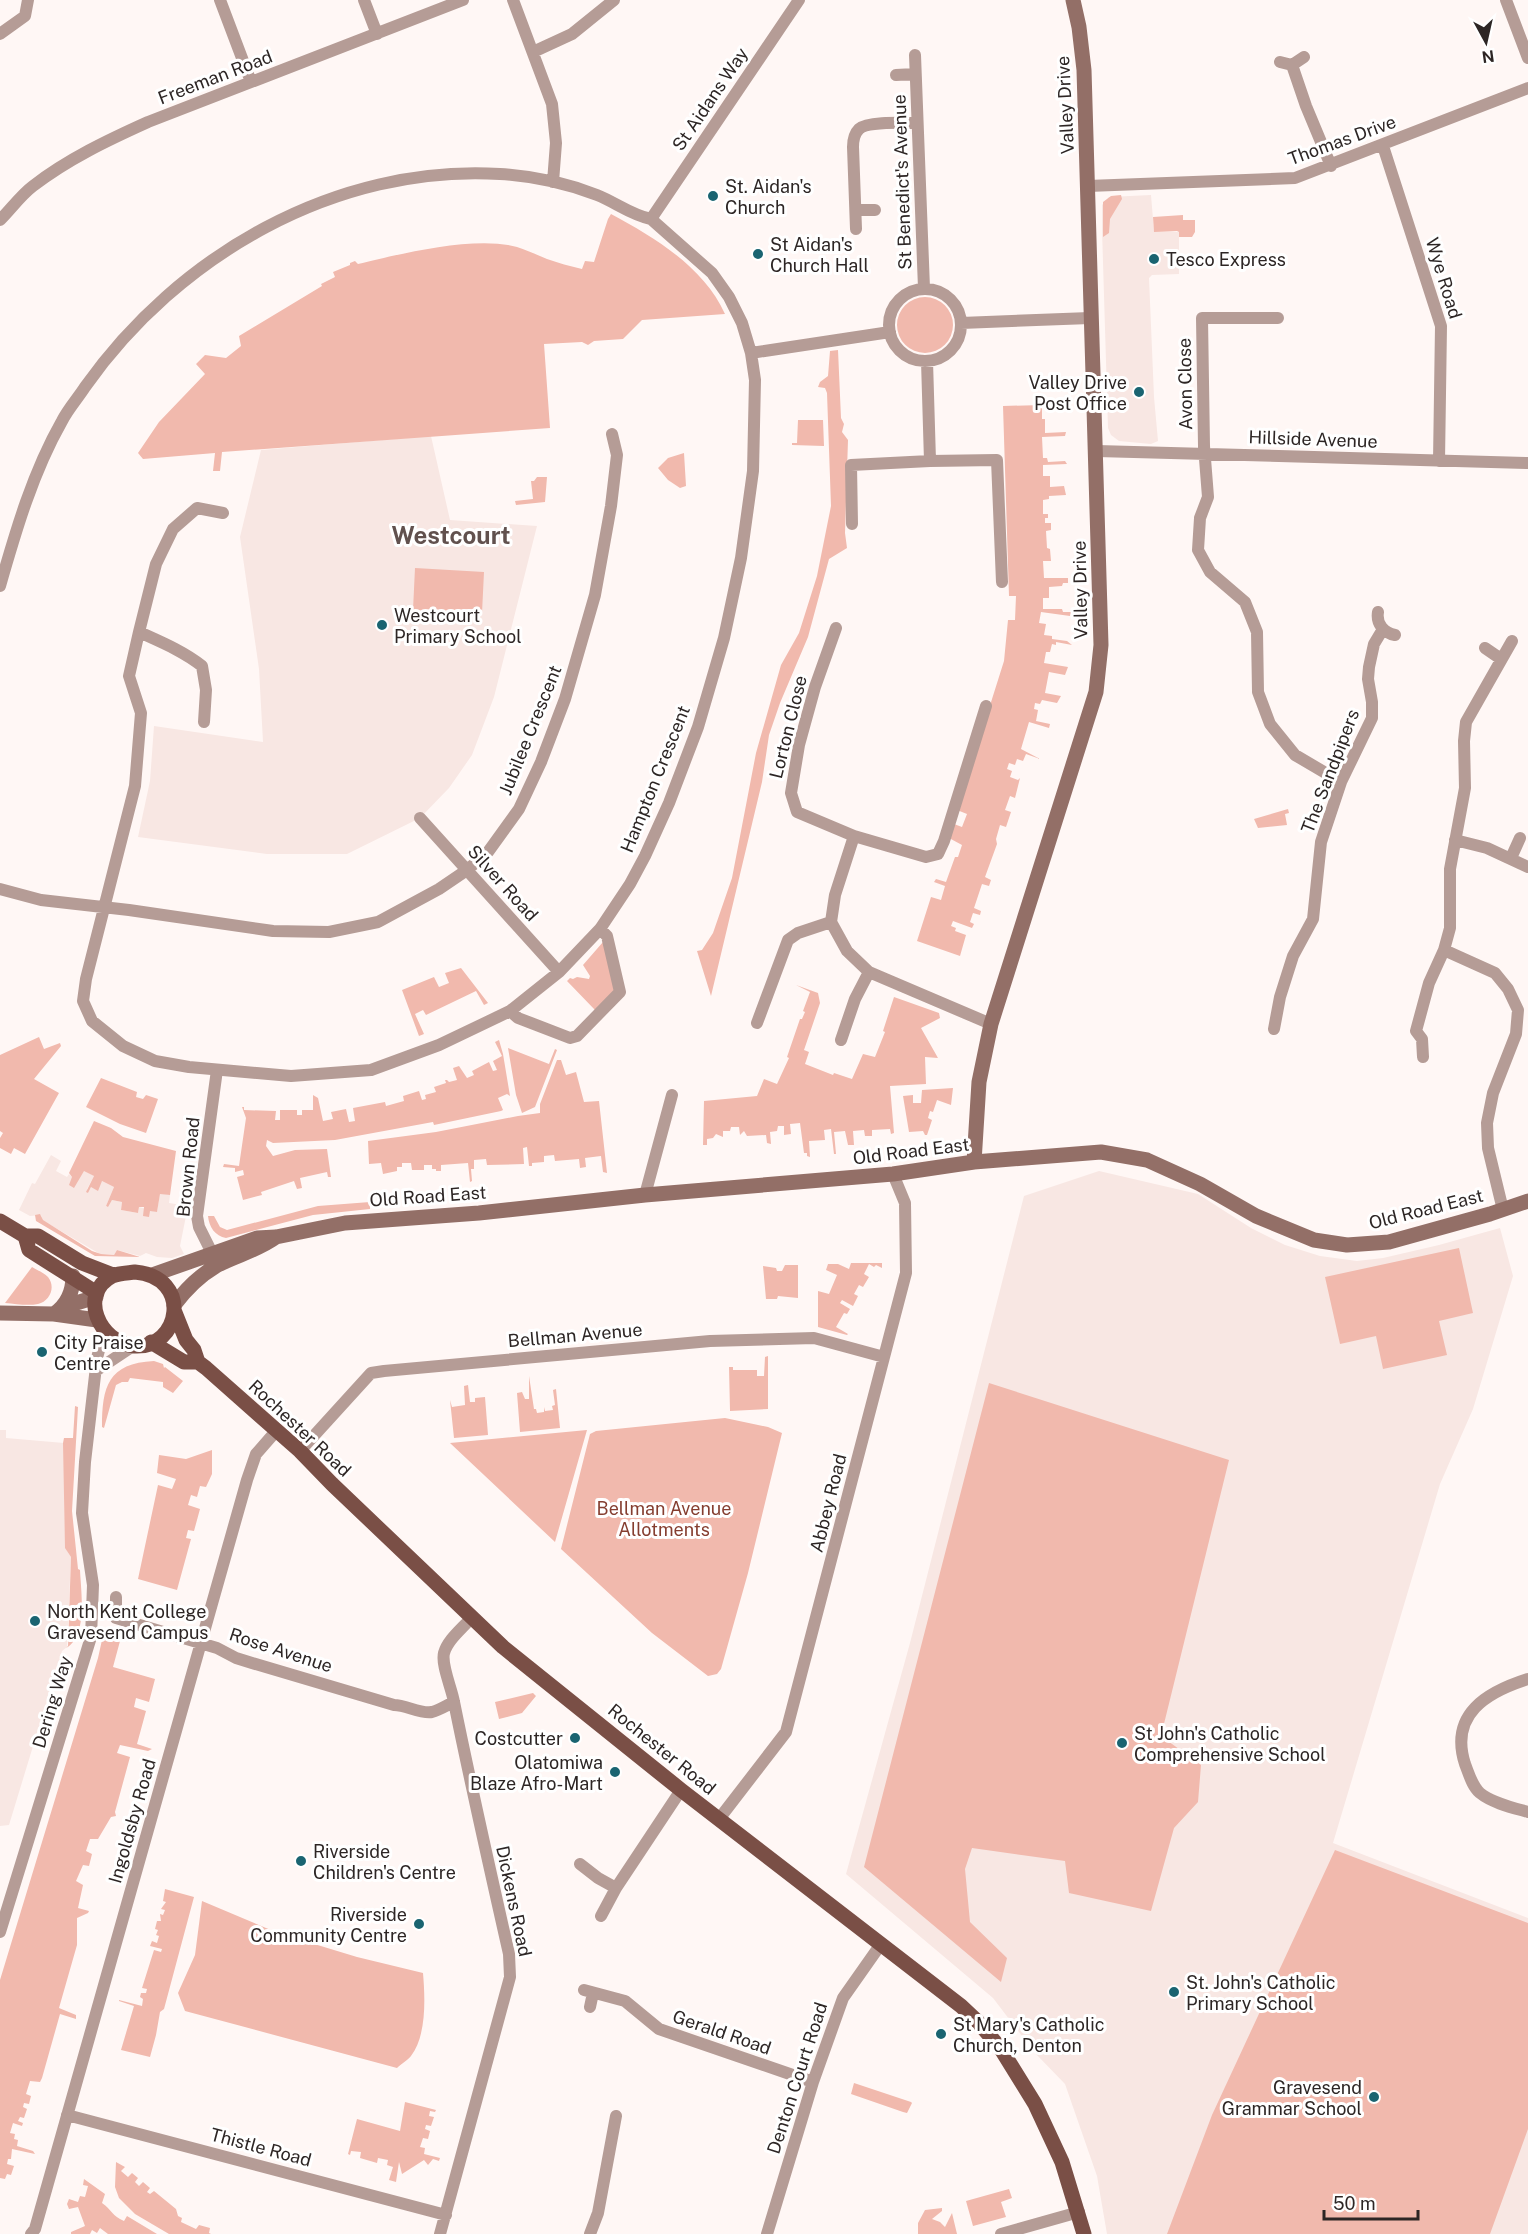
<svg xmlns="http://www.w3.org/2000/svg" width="1528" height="2234" font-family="'Public Sans',sans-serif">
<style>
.built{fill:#f8e7e3}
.green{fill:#f1b9ad}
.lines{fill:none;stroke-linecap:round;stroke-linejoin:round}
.street{stroke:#b59c96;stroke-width:12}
.secondary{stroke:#936f67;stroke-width:15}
.primary{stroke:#7a4f46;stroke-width:15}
.poi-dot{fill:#1a6471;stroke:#fff;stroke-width:2}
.labels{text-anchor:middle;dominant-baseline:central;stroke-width:6;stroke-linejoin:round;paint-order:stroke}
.street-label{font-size:18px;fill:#2d2625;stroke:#fff}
.poi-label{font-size:18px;fill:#2d2625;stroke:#fff;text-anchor:start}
.park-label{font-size:18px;fill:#853e30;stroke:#fff}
.district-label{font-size:24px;font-weight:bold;fill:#61514e;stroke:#fff}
</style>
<rect width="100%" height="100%" fill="#fff7f5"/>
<path class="built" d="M1151,195L1154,231L1179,232V274L1152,275L1149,278L1154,397L1158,441L1151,444L1119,441L1111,435L1108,428L1102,229V205L1109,197Z
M431,436L450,520L537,526L494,697L472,755L449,788L420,818L347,854H267L138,837L150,781L154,726L263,742L259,669L240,537L261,450Z
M51,1155L61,1161L56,1171L67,1177L69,1174L72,1177L84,1170L94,1176L87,1189L88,1193L91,1187L102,1181L114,1187L106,1206L107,1207L112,1200L122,1202L121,1210L138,1213L139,1207L157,1212L160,1193L170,1195L169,1203L188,1206L180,1246L184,1254L172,1258L157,1257L146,1253L140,1256L117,1250L114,1255L100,1254L42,1220L41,1215L30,1216L19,1210L32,1183L35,1184Z
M1099,1171L1198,1194L1251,1228L1285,1245L1320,1256L1357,1261L1383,1258L1439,1245L1500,1228L1513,1276L1473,1409L1440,1484L1333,1843L1528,1918V2234H1107L1097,2176L1065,2084L1035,2053L993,1998L846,1874L910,1643L1024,1196Z
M0,1430H6V1438L64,1443L65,1536L66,1549L71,1557L67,1647L62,1651L9,1825L0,1826Z"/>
<path class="green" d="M1121,195L1122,199L1110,219L1109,233L1103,237V202L1111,196Z
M611,214C654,237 704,267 725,314L642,320L623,339L594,341L588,345L582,342L544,344L550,428L222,452L220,471H213L215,453L143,459L138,453L159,422L205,374L196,364L205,355L226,358L241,346L239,336L322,286L321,284L335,277L333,272L350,265V263L355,261L358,264C400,254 475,235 517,247C527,250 537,255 547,259C558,263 570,266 582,269L585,261L594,262L608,219Z
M1183,215V220H1195V232L1192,237H1179V232L1177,231L1154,232L1153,217Z
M897 325a28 28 0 1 1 56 0a28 28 0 1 1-56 0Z
M838,350L841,418L844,424L842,432L848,440L845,533L847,548L829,559L808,637L780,703L769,735L762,782L711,996L697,951L702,950L713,933L732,878L756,753L781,665L799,633L817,576L831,506L827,393L825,388L818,387L820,382L828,376L830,351Z
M1042,405V419H1045V433L1066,432L1065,436L1042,437L1043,458H1047L1048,462L1065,461L1067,464L1043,465V476H1050V487L1064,486L1066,495L1049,496V499L1043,500V514H1048V518H1045V523H1051V530L1046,531L1047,548L1050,549L1051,561H1043L1044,578H1068V583H1063L1062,586L1049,587V598H1043V609H1062L1063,612H1071L1070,616L1041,612L1039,623L1046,624L1044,635L1052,636V639L1067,641L1072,645L1056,642V645L1052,644L1050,652H1046L1044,663L1068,667L1065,675L1049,672L1045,693L1061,696L1057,703L1042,700L1040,704L1035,703L1034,709L1038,710L1036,721L1050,724L1049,728L1029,722L1021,749L1040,759L1026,754L1023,761L1017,759L1015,765L1009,763L1007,769L1012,771L1010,777L1018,780L1020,778L1015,798L1010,796L1005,810L1011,812L1006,827L1000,825L996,839L997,844L985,877L991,880L989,886L982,884L974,908L981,911L980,915L973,913L970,922L974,924L972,928L953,921L951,926L956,928L955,931L966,935L960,956L917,941L931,897L941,900L945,886L934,882L936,879L946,882L955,857H958L962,845L949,838L954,824L962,827L967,814L957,810L1004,661L1008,620H1015L1016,596H1009L1003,406Z
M798,420H823L824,446L792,445V443H797Z
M684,453L686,486L680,488L668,480L658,468L668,458Z
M537,477H547L545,502L516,505L515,501L533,499L531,481H534Z
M415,568L484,572L482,613L413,610Z
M1288,809L1289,813L1285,814L1287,825L1258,828L1254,819Z
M603,942L616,989L595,1010L567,981L570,978L573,979L577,977L589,979L590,976L583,965Z
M461,968L488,1003L484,1005L476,991L426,1015L423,1010L415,1014L424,1034L419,1036L402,990L434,977L439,987L449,983L445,973Z
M796,985L818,993L820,1003L804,1050L809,1052L805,1064L833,1075L834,1073L852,1079L863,1054L875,1057L885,1032L883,1031L894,997L939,1013L940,1018L921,1028L938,1058L925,1057L926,1084L890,1086L894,1133L891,1134L890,1129L872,1130V1136H865L864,1130L853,1131L854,1145H848L845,1131L834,1132L836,1154H834L831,1129L824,1130L825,1140L809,1141L810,1157L807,1156V1153H804L800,1123L790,1124L791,1134L784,1135V1126H778L777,1131L770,1132L771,1144L767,1143L766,1135L747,1136L744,1131L740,1135L739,1127H731L730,1131H723V1137L716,1134L713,1138L707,1139V1145H703L704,1101L757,1096L764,1079L777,1084L789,1058L787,1057L800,1019H802L805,1012L803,1011L810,992Z
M39,1037L44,1049L60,1043L61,1046L34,1079L59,1093L25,1154L14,1148L11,1154L0,1148V1138L3,1133L0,1131V1055Z
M499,1040L503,1054L510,1096L507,1094L498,1098L503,1110L501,1111L434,1125L433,1122L335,1140L273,1143L267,1140L266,1146L273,1156L295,1150L327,1149L331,1177H328L327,1172L300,1178L302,1188L297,1189L294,1181L261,1192L262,1195L243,1200L237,1177L244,1175L243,1170L235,1172V1168L223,1167L224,1164L239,1166L246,1118L242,1107H244V1110L276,1111L275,1120H280V1110H297V1115H302V1110H313V1095L318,1098L323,1121L333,1119L331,1112L346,1109L349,1122L355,1121L353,1108L385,1102L386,1106L404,1101L403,1096L419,1091L422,1100L426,1099L425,1095L436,1092L434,1087L446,1083L445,1080H447L449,1082L457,1080L453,1068L459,1066L467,1078L474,1075L472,1071L489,1062L493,1071L497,1070L493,1061L502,1056L495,1042Z
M508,1048L549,1064L555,1049L557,1050L535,1107L522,1113L516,1095Z
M557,1060H561L566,1075L576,1072L584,1102L599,1101L607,1173L603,1172L601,1156L585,1158L586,1167L580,1168L579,1159L555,1161L554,1155L544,1156V1162L532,1163V1166H529L527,1147L523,1148L524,1164L487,1165L486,1159L474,1160V1169H471L472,1181L470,1182L468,1163L441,1165V1171H436V1169H432V1165H424V1170H412L411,1163H402V1167H397V1171L383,1174L381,1163L369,1164L368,1141L436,1132L518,1116L540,1113V1104Z
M101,1078L137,1092L136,1097L143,1099L146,1095L158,1099L146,1133L120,1124L86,1107Z
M953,1088L951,1105L937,1100L933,1112L930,1111L928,1118L932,1120L927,1135H925L923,1131L909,1132L903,1096L913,1095V1103H921L922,1090Z
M94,1121L111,1128L123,1137L176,1151L170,1195L160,1194L157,1212L150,1211L149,1217L143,1216L144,1207H139L138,1213L121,1210L122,1202L112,1200L108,1207L106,1206L114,1187L102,1181L98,1191L91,1187L88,1193L86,1192L94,1176L84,1171L74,1188L69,1185L72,1177L69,1173Z
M370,1202V1209L313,1215L226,1238C215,1236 209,1227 208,1216H214L220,1227L227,1230L318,1206Z
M40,1214L43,1220L92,1251L101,1254L114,1255L117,1250L140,1257L95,1256L36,1221L35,1215Z
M1459,1248L1473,1313L1439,1321L1447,1355L1383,1369L1376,1336L1340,1344L1325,1277Z
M851,1263H882V1268L876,1265L874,1267L869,1264L864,1274L869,1277L863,1287L859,1285L854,1294L858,1296L853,1306L842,1300L840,1303L850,1309L847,1314L844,1313L836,1327L848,1334L847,1335L818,1327V1291L829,1294L837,1275L826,1270L828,1264H838L849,1269Z
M785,1265H798V1298L778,1296L777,1299H766L763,1266L776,1268L777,1271H782Z
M32,1267C37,1270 44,1273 48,1277C56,1287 50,1301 38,1304C28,1306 16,1304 5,1303Z
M768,1356V1409L730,1411L729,1367H733V1370H757V1376H764L765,1357Z
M154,1361L163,1364L164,1368L165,1367L183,1381L173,1393L163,1387V1382L130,1378L128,1382H122L116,1385L104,1428L102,1427C102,1387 108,1363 154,1361Z
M529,1376L534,1409H536L537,1413L544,1412V1407L545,1411L553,1410L552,1406L555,1405L553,1390L556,1389L560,1428L520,1432L517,1393L522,1392L525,1399H529Z
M989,1383L1229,1460L1161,1736L1201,1765L1198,1802L1174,1828L1151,1911L1069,1893L1065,1861L972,1848L965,1869L970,1922L1007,1958L1001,1982L864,1867Z
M468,1385L470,1402H475V1398L485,1397L488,1435L454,1438L450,1400L452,1407L465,1405L464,1386Z
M75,1406L78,1407L72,1511L78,1569L80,1570C81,1592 88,1636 66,1648L68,1646L71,1557L65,1548L63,1443L64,1438H73Z
M725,1418L768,1427L782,1433L748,1573L721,1669L717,1674L708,1676L652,1633L561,1549L590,1434L596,1431Z
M587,1430L555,1542L450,1443Z
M212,1450V1474L206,1487L200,1486L197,1497L191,1495L188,1505L200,1509L194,1531L188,1530L186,1538L191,1539L177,1590L138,1579L158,1485L172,1489L176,1479L157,1473L159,1455L186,1459Z
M107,1629L123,1630L113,1667L155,1679L149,1702L136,1698L134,1707L146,1711L137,1744L152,1749L148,1751L120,1745L117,1753L130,1757L115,1812L116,1816L111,1817L98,1839H90L86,1851L92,1854L89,1866L83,1865L76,1881L83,1885L78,1908L89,1911L88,1913L77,1918V1945L59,2008L76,2015V2019L60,2014L42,2078L40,2082L30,2081L26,2094L31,2096L29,2104L24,2103L23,2107L27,2109L24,2118L20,2117L18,2121L23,2123L22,2126L13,2123L10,2133L15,2134L14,2139L18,2140L17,2146L33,2151L35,2154L12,2149L11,2159H8L7,2164L14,2166L11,2175L7,2174L5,2179L0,2178V1980L98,1658L104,1631Z
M533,1693L536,1696L522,1713L499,1719L495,1702Z
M135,1837L122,1884L112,1882C116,1866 122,1848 135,1837Z
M1335,1850L1528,1923V2129L1490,2234H1167L1212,2115Z
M165,1889L194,1897L164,2009L160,2012L156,2035L150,2057L121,2050L134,2006L119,2001V2000L142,2006L143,1999L140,1997L141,1993H146L147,1989L142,1988L154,1950L161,1952L162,1949L150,1946L152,1941L157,1943L159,1936L156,1935L158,1930L155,1929L157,1921H161L160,1914L163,1915L165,1910L161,1909L166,1902L163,1901Z
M202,1901L278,1933L357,1957L423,1973C425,1997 427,2035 411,2056C408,2060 401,2064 397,2068L185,2011L178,1993L195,1955Z
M854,2083L911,2102L912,2103L907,2113L903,2112L851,2094Z
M405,2102L436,2110L435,2112L430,2111L429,2116L434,2117L431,2126L426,2125L425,2129L430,2131L428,2139L423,2138L420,2147L425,2148L424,2154L440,2158L439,2161L433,2159L428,2165L424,2160L402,2174L399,2162L396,2182L389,2180L393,2167L387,2165L388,2160L378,2158L377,2163L360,2158L361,2152L351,2151L350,2155L348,2154L357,2119L400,2131Z
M116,2162L125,2167L121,2171L128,2177L132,2173L138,2178L135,2182L139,2186L143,2182L150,2188L147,2192L150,2194L154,2191L176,2209L178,2216L182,2218L181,2222L196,2229L199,2225L210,2228L209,2233L211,2234H169L135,2214L119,2198L115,2187Z
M84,2179L105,2194L102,2203C112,2210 112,2216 124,2221L127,2216L157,2234H108L100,2228L97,2233L92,2230L90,2234H71V2232L85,2226L78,2207L69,2209L67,2204L69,2199L78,2202L80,2196L85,2197L88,2186L83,2185Z
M1009,2189L1012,2198L1001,2202L1006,2217L973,2226L966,2201Z
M942,2208V2211L932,2219L940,2222L945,2227L952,2213L957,2234H918V2223L925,2210Z"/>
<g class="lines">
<path class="street" d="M220,0L251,82
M364,0L377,34
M513,0L552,104L556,143L553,182
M1506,0L1528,58
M0,34L25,16L28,0
M533,52L572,34L614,0
M915,55L924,288
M1280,62L1292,65L1304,57
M1292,65L1306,106L1331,166
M896,75L915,74
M1383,146L1441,326L1439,461
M1088,186L1295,178L1528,88
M856,210H875
M651,219L799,0
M0,220C11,209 21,195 33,186C68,159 108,140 148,122L463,0
M856,229L853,147C853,140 854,134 859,129C868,121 905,123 917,123
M889 325a36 36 0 1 1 72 0a36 36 0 1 1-72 0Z
M1278,318H1202L1204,446L1208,497L1200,518L1198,550L1210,572L1245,602L1257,632L1258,692L1270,724L1295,755L1341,782
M961,323L1090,318
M751,353L890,332
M1097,451L1528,463
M930,461L997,460L1002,582
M223,513L197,508L173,529L156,564L139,632L129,676L141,713L135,786L86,979L83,1001L92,1021L123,1046L155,1061L189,1067L291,1076L371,1070L439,1045L510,1011L559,972L600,929L630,884L645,856L669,803L698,727L724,638L741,558L753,471L755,380L751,353L742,323L729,297L712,273L651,219
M852,524L851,465L930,461L927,361
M0,586C16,530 33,472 62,421C68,409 78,398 85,387C178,255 336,164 500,174C533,176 566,183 597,195C615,202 631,215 651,219
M1378,612C1376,624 1384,633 1395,635
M139,632C161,642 183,651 202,666L206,690L204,722
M1485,648L1501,659
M420,818L559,972
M854,836L926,857L938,854L944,841L986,706
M1455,840L1487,848L1528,867
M1511,858L1520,838
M0,889L41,900L129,910L273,931L329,932L378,922L439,889L467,870L488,852L519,809L541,762L565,699L595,595L611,506L617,455L612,434
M831,922L847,951L869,972L991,1024
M1444,950L1495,973L1508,989L1518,1010L1516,1034L1493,1093L1487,1123L1488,1148L1503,1210
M510,1011L518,1018L570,1038L577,1036L620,992L607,936L600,929
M757,1023L788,940L798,933L831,922L835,895L854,836L797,812L791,793L799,745L815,687L836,628
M1274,1029L1280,997L1293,956L1313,919L1321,842L1341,782L1372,718V702L1368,679L1369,667L1374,644L1383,629
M841,1040L855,999L869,972
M1423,1057L1422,1039L1416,1031L1429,983L1444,950L1450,928V869L1465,788L1464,741L1466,722L1512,641
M645,1195L672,1095
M216,1261L199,1227L197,1216L217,1070
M97,1370L133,1346
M300,1451L371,1373L384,1371L710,1341L814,1338L884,1357
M116,1597V1618L217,1648L236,1658L252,1663L394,1705C406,1705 420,1714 432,1712C440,1710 447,1705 454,1702
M1528,1679C1487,1692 1449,1714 1465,1764C1469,1774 1472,1786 1480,1793C1492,1803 1514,1808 1528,1812
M719,1819L786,1732L906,1273L905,1203L893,1174
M580,1864L598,1878L616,1888
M601,1916L616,1888L681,1790
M0,1932L91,1637L93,1585L82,1513L85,1462L97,1358L104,1331
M584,1990L625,2001L659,2029L813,2082
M590,2007L593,1993
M67,2115L446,2215
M31,2234L35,2229L247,1480L256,1454L277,1430
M440,2234L510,1977L509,1954C490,1870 471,1786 454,1702C452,1689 441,1665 444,1653C448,1639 463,1628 472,1617
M590,2234L598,2213L616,2116
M767,2234L813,2082L843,1998L881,1944
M1001,2234L1079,2212"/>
<path class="secondary" d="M974,1162L979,1082L991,1024L1096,692L1101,645L1084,70L1079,27L1073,0
M152,1275L257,1238L276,1237L345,1223L479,1213L645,1195L893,1174L974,1162L1101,1152L1147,1160L1200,1184L1256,1216L1314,1240L1347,1245L1389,1242L1490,1214L1528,1201
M174,1305C186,1289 199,1276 216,1266C236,1255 257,1251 276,1237
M63,1307L96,1297
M0,1313L54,1314L97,1320
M54,1314C67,1305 73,1292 73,1276"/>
<path class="primary" d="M0,1221L25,1236H38L82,1263L113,1275
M25,1236L29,1250L97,1293
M135,1272C193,1277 181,1349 134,1346C99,1343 78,1294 112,1276C119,1273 128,1273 135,1272Z
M174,1310L186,1340L194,1350L198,1362
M151,1342L184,1362H198L206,1368L300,1451L332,1484L503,1647L681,1790L961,2006L978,2022L1001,2049L1035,2104L1062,2162L1084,2234"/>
</g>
<g class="poi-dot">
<circle cx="713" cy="196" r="6"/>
<circle cx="758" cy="254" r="6"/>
<circle cx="1154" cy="259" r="6"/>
<circle cx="1139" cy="392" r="6"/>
<circle cx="382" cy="625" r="6"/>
<circle cx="42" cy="1352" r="6"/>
<circle cx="35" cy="1621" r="6"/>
<circle cx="575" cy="1738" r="6"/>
<circle cx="1122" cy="1743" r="6"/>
<circle cx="615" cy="1772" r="6"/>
<circle cx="301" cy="1861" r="6"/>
<circle cx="419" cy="1924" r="6"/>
<circle cx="1174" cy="1992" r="6"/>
<circle cx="941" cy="2034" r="6"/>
<circle cx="1374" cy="2097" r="6"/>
</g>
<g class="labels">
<g class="street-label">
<text transform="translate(215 77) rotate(-21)">Freeman Road</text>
<text transform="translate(710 99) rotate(-56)">St Aidans Way</text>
<text transform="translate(1065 105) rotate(-93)">Valley Drive</text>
<text transform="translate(1342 140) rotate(-20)">Thomas Drive</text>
<text transform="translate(902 182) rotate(-92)">St Benedict's Avenue</text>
<text transform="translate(1444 278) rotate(73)">Wye Road</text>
<text transform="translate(1185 384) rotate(-91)">Avon Close</text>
<text transform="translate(1313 439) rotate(2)">Hillside Avenue</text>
<text transform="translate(1080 590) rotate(-91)">Valley Drive</text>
<text transform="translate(788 727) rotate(-76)">Lorton Close</text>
<text transform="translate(530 730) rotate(-68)">Jubilee Crescent</text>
<text transform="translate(1330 771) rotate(-69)">The Sandpipers</text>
<text transform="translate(655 779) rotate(-68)">Hampton Crescent</text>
<text transform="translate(503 883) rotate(48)">Silver Road</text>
<text transform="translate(911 1151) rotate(-7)">Old Road East</text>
<text transform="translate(188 1167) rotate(-84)">Brown Road</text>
<text transform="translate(428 1196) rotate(-4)">Old Road East</text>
<text transform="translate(1426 1209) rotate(-14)">Old Road East</text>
<text transform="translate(575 1335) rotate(-5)">Bellman Avenue</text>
<text transform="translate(300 1428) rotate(43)">Rochester Road</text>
<text transform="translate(828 1503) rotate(-76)">Abbey Road</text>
<text transform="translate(281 1650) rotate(18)">Rose Avenue</text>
<text transform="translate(52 1702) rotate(-73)">Dering Way</text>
<text transform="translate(662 1749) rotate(39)">Rochester Road</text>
<text transform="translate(132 1821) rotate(-74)">Ingoldsby Road</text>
<text transform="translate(514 1901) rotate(78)">Dickens Road</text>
<text transform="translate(722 2032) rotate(19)">Gerald Road</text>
<text transform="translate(797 2078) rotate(-72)">Denton Court Road</text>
<text transform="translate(261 2147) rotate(15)">Thistle Road</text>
</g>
<g class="poi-label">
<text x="725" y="186">St. Aidan's<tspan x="725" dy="21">Church</tspan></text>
<text x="770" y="244">St Aidan's<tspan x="770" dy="21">Church Hall</tspan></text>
<text x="1166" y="259">Tesco Express</text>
<text x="1127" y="382" text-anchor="end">Valley Drive<tspan x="1127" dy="21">Post Office</tspan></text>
<text x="394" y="615">Westcourt<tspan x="394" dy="21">Primary School</tspan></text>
<text x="54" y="1342">City Praise<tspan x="54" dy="21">Centre</tspan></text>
<text x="47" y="1611">North Kent College<tspan x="47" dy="21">Gravesend Campus</tspan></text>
<text x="1134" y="1733">St John's Catholic<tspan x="1134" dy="21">Comprehensive School</tspan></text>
<text x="563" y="1738" text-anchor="end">Costcutter</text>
<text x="603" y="1762" text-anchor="end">Olatomiwa<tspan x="603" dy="21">Blaze Afro-Mart</tspan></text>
<text x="313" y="1851">Riverside<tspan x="313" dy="21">Children's Centre</tspan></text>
<text x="407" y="1914" text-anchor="end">Riverside<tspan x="407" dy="21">Community Centre</tspan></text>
<text x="1186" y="1982">St. John's Catholic<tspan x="1186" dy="21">Primary School</tspan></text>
<text x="953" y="2024">St Mary's Catholic<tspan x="953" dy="21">Church, Denton</tspan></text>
<text x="1362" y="2087" text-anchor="end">Gravesend<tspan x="1362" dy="21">Grammar School</tspan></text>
</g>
<g class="park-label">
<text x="664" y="1508">Bellman Avenue<tspan x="664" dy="21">Allotments</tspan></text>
</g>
<g class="district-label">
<text x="451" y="535">Westcourt</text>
</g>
</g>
<g transform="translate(1486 42) rotate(172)" stroke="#ffffff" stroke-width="4.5" paint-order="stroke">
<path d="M0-4.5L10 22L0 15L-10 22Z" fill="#2d2625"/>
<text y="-9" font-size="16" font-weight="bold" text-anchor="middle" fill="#2d2625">N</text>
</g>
<path d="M1324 2210v9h94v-9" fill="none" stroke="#2d2625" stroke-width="3"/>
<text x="1333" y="2210" font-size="18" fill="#2d2625" stroke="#ffffff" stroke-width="4.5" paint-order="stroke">50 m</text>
</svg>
